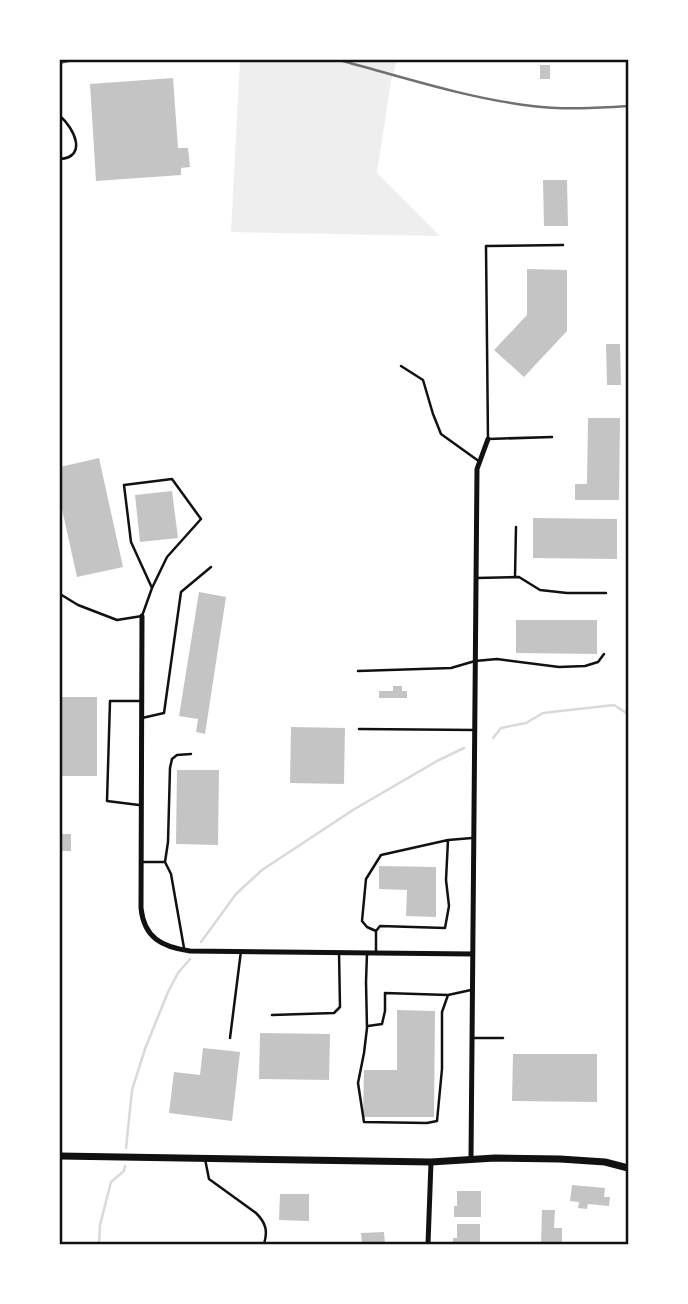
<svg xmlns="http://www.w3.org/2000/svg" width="688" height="1304" font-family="'Work Sans',sans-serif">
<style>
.green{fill:#eee}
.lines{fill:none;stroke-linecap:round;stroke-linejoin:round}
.stream{stroke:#d9d9d9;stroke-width:2.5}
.building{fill:#c4c4c4}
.service{stroke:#111;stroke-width:2.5}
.minor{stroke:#111;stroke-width:5}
.tertiary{stroke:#111;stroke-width:7}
.rail{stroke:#707070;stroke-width:2.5}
.neatline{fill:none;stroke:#111;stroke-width:2.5}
</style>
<rect width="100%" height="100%" fill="#fff"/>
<path class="green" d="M240,60H397L391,81L377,173L440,236L231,232Z"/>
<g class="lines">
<path class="stream" d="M493,738L501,728L526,723L543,713L614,705L628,714
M201,942L236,894L262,870L353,810L437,761L464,748
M126,1148L132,1090L145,1049L168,992L178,973L190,959
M99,1244L100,1225L111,1182L124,1171L125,1166"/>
</g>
<path class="building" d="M540,65H550V79H540Z
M173,78L178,148H188L190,167L181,168V175L96,181L90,84Z
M543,180H567L568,226H544Z
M527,269L567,270V331L524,377L494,350L527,315Z
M606,344H620L621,385H607Z
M588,418H620L619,500H575V484H587Z
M99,458L123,567L77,577L60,500V467Z
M172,491L178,538L140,542L135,495Z
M533,518L617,519V559L533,558Z
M199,592L226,597L205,734L196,732L198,719L179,716Z
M516,620H597V654L516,653Z
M393,686H402V691H407V698H379V691H393Z
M60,697H97V776H60Z
M291,727L345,728L344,784L290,783Z
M177,770H219L218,845L176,844Z
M60,834H71V851H60Z
M379,866L436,867V917L406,916L407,890L379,889Z
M397,1010L435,1011L434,1117H363L364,1070H397Z
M260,1033L330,1034L329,1080L259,1079Z
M203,1048L240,1052L232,1121L169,1113L174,1072L200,1075Z
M513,1054H597V1102L512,1101Z
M572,1185L605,1188L604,1197H610L609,1206L588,1204L587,1209L578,1208L579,1202L570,1201Z
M457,1191H481V1217H454V1206H457Z
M280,1194H309V1221L279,1220Z
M542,1210H555L554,1228H562V1244H541Z
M457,1224H480V1244H453V1238H457Z
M384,1232L385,1244H362L361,1233Z"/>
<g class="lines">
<path class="service" d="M60,116C74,128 88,157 60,159
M401,366L423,380L433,414L441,434L480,462
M552,437L488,439L486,246L563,245
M515,577L516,527
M476,578L519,577L540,590L567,593H606
M60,594L78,605L117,620L142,616L152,588L167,557L201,519L172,479L124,485L131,542L152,588
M358,671L451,668L475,661L497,659L559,667L585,666L598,662L604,654
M142,718L164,713L181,592L211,567
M359,729L475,730
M139,805L107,801L110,701H142
M141,862H165L171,874L184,948
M165,862L168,842L170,768L172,759L177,755L191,754
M376,931L367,927L362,921L366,879L381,855L448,840
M367,953L366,982L367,1028L364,1053L358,1083L364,1122L427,1123L437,1121L442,1069V1012L448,995L471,990
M376,953V931L380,926L445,928L449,906L446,880L448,840L472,838
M272,1015L334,1013L340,1007L339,952
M368,1026L382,1024L385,1011V993L448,995
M230,1038L241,951
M472,1038H503
M205,1159L209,1179L256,1213C266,1223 268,1231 264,1244"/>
<path class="minor" d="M142,616L141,908C144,938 162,947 190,951L473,954
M471,1159L477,469L488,439
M428,1244L431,1162"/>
<path class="tertiary" d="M60,1156L431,1162L495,1158L560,1159L605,1162L628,1168"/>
<path class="rail" d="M339,60C403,77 466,98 532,106C564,110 597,108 628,106
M60,63L72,60"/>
</g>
<rect width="688" height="1304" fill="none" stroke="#ffffff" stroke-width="122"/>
<rect x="61" y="61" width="566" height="1182" class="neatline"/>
</svg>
